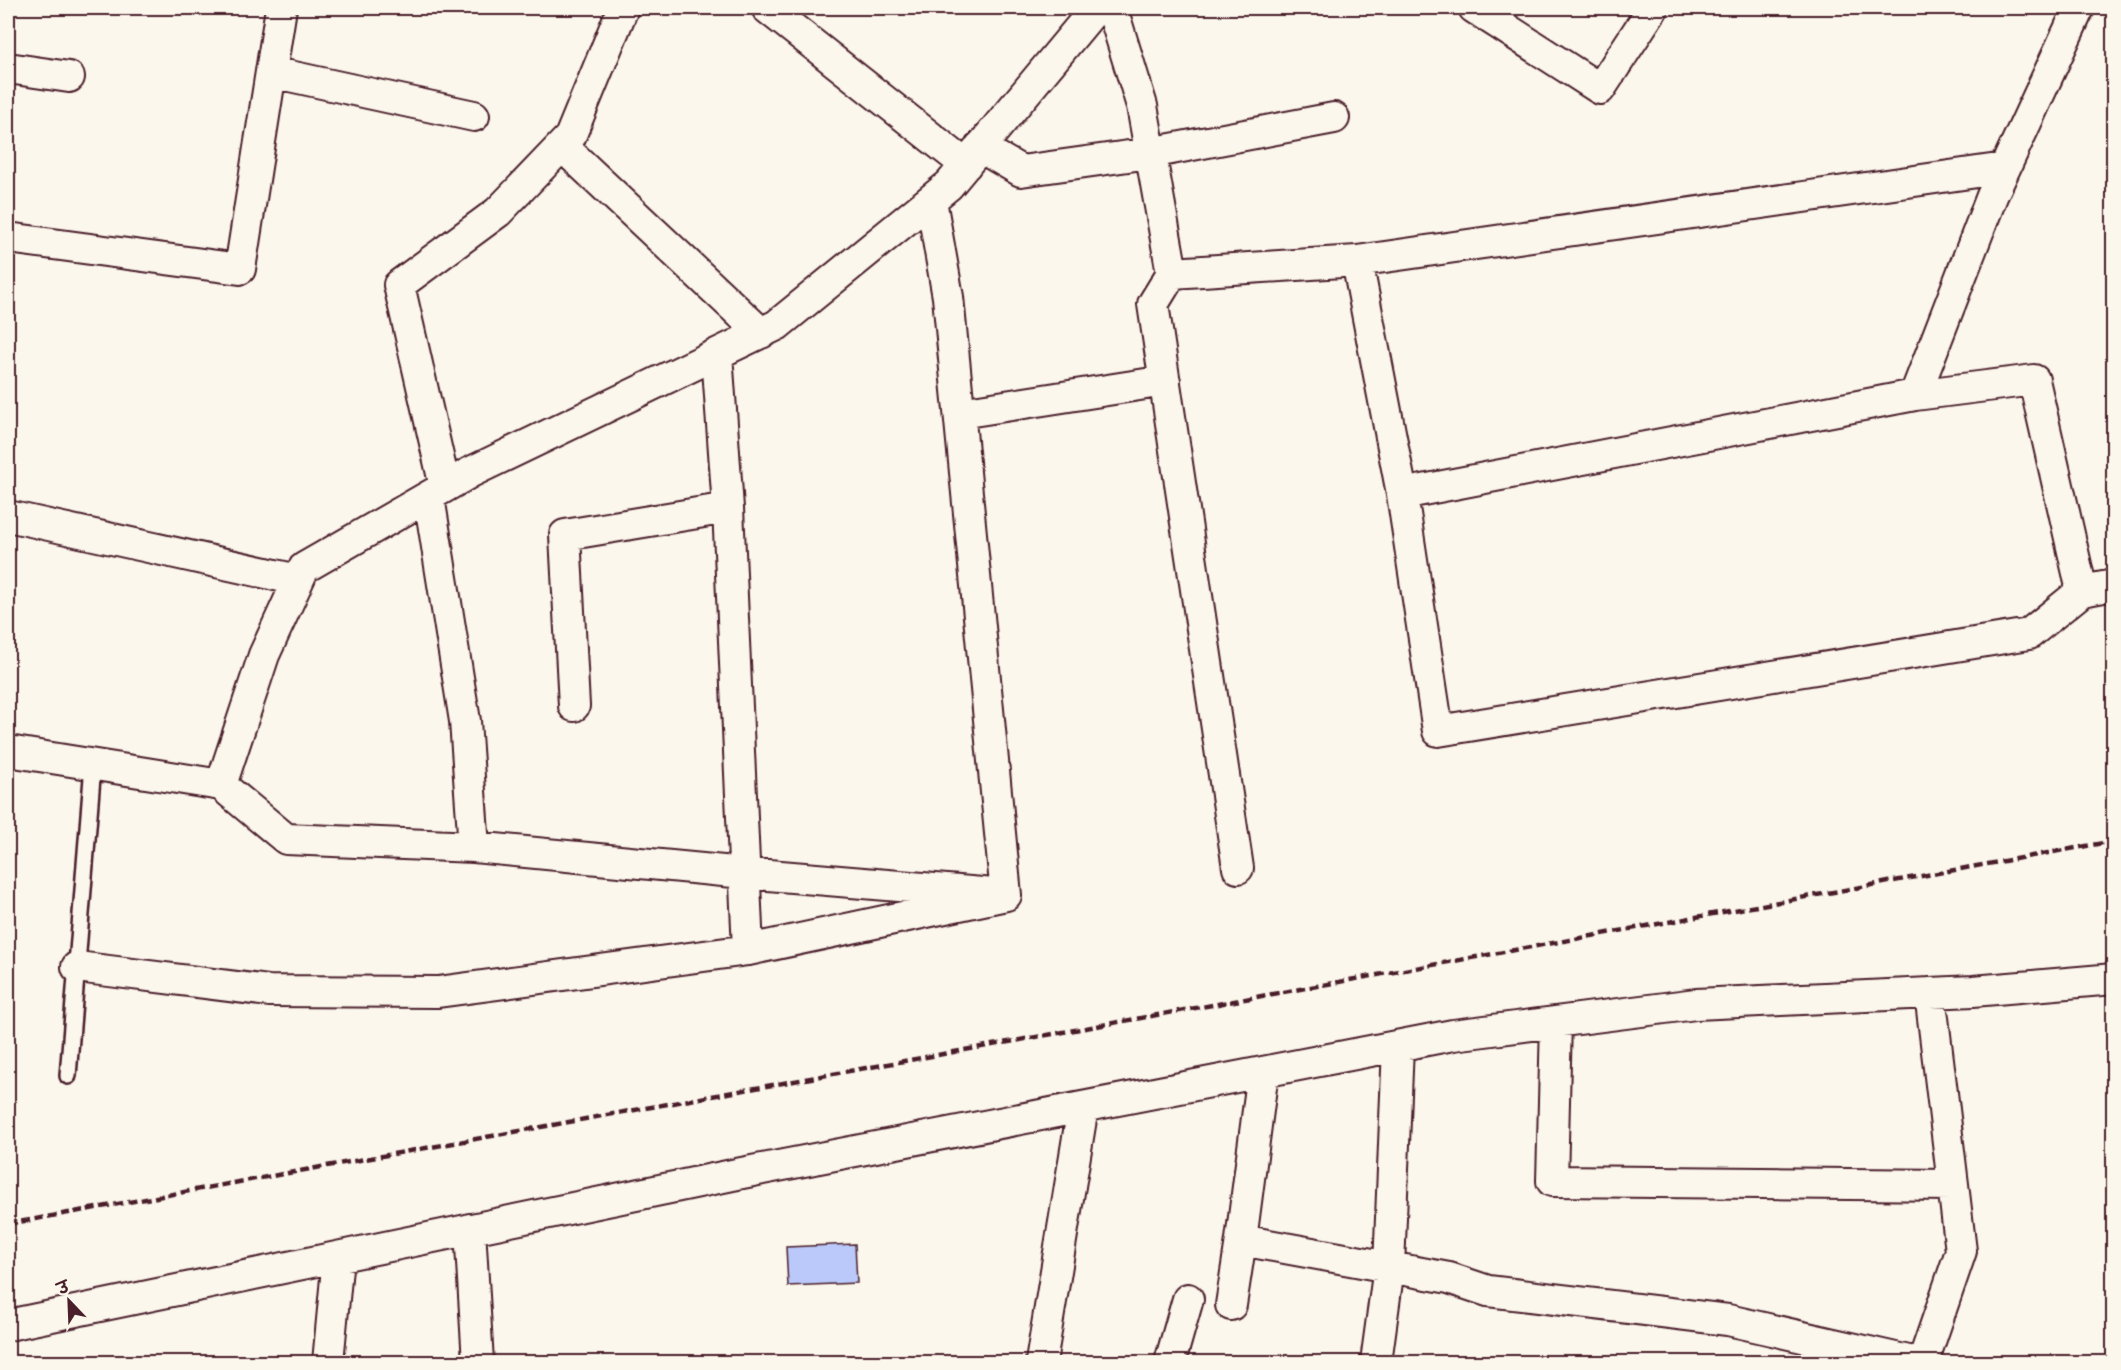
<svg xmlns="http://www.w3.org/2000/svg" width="2121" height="1370" font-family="'Balsamiq Sans','Playpen Sans Deva',sans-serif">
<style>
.building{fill:#bac9f9;stroke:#4a1f2b;stroke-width:1.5}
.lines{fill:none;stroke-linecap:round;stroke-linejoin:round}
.service-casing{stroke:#4a1f2b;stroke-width:20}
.minor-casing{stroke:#4a1f2b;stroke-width:34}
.service{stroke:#fbf7ec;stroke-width:15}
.minor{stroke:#fbf7ec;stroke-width:30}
.rail{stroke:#4a1f2b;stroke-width:4.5;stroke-dasharray:9 4.5;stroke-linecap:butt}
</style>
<rect width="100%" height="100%" fill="#fbf7ec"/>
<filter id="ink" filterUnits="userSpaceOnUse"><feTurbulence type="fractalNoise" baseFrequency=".0167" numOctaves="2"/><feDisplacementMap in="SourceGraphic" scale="12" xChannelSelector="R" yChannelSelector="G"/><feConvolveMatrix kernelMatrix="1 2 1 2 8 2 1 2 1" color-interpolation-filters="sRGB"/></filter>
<g filter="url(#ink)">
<path class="building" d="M855,1244L857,1283L788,1286L786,1247Z"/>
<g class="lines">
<g class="service-casing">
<path id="service" d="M68,1076L93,765"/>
</g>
<g class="minor-casing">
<path id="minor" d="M767,8L966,165
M1112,8L1142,106L1172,273L1153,304L1238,868
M1474,8L1600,89L1653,8
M8,68L69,77
M271,72L474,116
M562,146L761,333
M980,147L1021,171L1150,153L1334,118
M8,238L240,269L281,8
M1357,261L1402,494L1438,731L2029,634L2082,591L2114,585
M1172,273L1357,261L2005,168
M1915,395L1992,196L2079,8
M960,413L1165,381
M445,487L399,285L498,212L570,137L623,8
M1402,494L1915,395L2034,380L2082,591
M429,497L465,721L474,847
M8,516L298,580
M574,706L565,535L728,508
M8,751L221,785L286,839L474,847L744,873L1006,895
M221,785L264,655L304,568L471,472L777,325L949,185L1096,8
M748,950L1006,895L948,297L931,200
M77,967L269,991L438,992L748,950L728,508L717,354
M1556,1022L1552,1181L1953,1185
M470,1229L478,1362
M1241,1240L1449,1278L1488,1291L1728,1320L1913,1362
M1231,1305L1241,1240L1263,1072
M8,1325L742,1173L1453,1035L1696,1004L1973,991L2114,979
M328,1362L338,1257
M1041,1362L1083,1107
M1170,1362L1188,1299
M1376,1362L1389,1267L1398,1046
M1923,1362L1961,1251L1930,993"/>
</g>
<use href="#service" class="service"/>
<use href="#minor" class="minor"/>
<path class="rail" d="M8,1224L2114,841"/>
</g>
</g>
<rect width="2121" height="1370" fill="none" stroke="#fbf7ec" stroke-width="30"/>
<rect x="15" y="15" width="2091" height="1340" fill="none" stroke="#4a1f2b" stroke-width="2" filter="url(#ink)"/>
<g transform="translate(69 1301) rotate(337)" stroke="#fbf7ec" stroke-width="4.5" paint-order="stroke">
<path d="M0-4.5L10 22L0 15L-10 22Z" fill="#4a1f2b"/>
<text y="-9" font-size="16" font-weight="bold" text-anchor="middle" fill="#4a1f2b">उ</text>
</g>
</svg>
